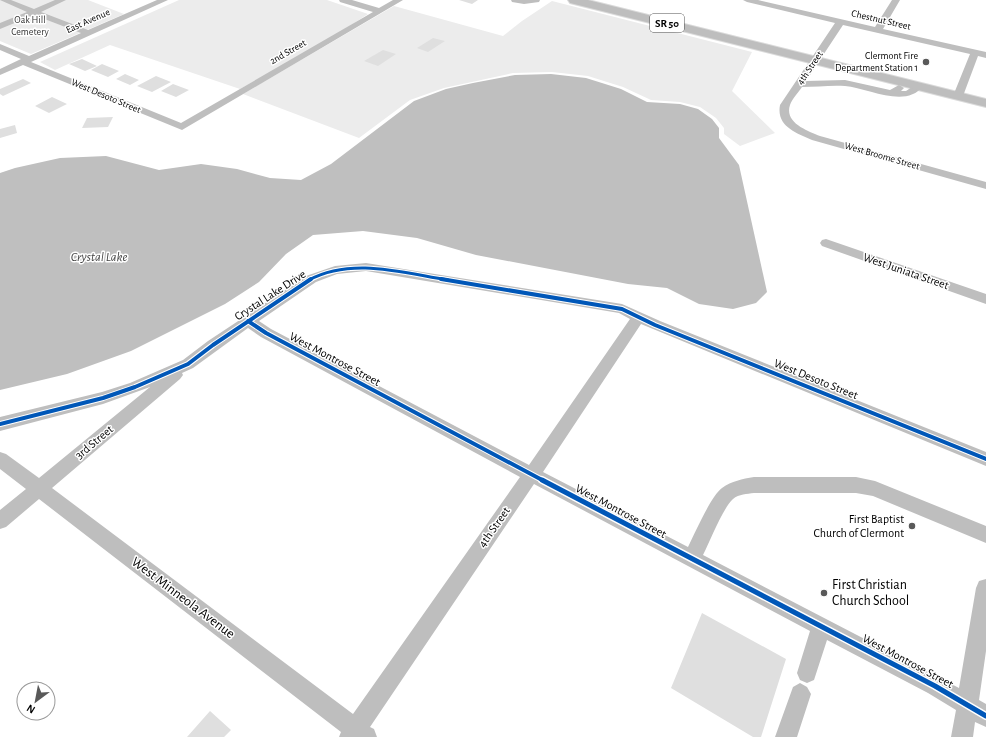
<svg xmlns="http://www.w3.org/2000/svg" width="986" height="737" font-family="'Alegreya Sans',sans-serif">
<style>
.green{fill:#ececec}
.water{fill:#bfbfbf}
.building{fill:#dfdfdf}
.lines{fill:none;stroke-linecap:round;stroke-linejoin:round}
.highway-casing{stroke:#dbdbdb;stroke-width:2}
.minor{fill:#bebebe;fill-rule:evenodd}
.highway{fill:#bebebe;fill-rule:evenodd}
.cycleway-far2-casing{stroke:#fff;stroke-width:5}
.cycleway-far1-casing{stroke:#fff;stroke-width:6}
.cycleway-casing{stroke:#fff;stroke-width:8}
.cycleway-far2{stroke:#0057b8;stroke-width:3}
.cycleway-far1{stroke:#0057b8;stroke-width:4}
.cycleway{stroke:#0057b8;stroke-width:5}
.poi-dot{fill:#595959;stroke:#fff;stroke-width:1.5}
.labels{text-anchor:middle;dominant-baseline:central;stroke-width:3;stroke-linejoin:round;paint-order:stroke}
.far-park-label{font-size:10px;fill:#333;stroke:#fff}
.far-street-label{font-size:10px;fill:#000;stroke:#fff}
.far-poi-label{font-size:10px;fill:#000;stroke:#fff;text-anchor:end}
.shield{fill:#fff;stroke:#4c4c4c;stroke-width:1}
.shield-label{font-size:11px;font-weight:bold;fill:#000}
.street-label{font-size:12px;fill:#000;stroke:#fff}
.poi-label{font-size:12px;fill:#000;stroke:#fff;text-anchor:end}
.water-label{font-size:13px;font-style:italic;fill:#444;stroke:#fff}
.near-poi-label{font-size:14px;fill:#000;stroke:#fff;text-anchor:start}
.near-street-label{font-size:14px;fill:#000;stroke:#fff}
</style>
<rect width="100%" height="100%" fill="#fff"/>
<path class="green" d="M0,0H88L124,14L31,54L0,41Z
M179,0H327L368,14L331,38L240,89L110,45L55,70L40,62Z
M552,1L752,52L732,91L775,133L740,146L724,134V128L716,118L700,107L680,102L651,100L623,87L588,76L552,72L513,73L444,88L410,100L359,138L243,94L394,6L503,36L522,21Z"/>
<path class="water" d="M551,74L586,78L621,89L647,102L680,104L698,109L712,119L719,128V138L739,165L767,292L756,303L733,309L699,304L667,288L628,284L476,255L417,238L363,231L313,235L286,254L259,282L225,304L131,351L67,374L0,390V173L15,168L60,158L106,156L159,170L201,164L237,169L270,178L301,180L331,164L414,101L446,89L473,83L515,75Z"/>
<path class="building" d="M459,0H478L472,4Z
M433,38L445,41L428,52L417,48Z
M383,50L396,54L378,66L364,61Z
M82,59L97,66L85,71L69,64Z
M102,64L119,71L108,77L91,70Z
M125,74L139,80L130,85L116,79Z
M156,76L171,82L152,92L137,86Z
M23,79L31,83L3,96L0,94V89Z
M173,84L189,90L176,97L161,91Z
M52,97L67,104L49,113L35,106Z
M113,117L108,127L82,128L87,118Z
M15,125L17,133L0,138V129Z
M702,613L786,659L761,737H753L671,688Z
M210,711L231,730L224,737H187Z"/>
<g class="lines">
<g class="highway-casing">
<path id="highway" d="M568,0H588L986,99V107L570,3Z"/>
</g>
<path class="minor" d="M0,0H11L34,9L55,0H66L41,12L88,30L157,0H168L31,62L181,123L373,12L340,2L339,0H352L379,8L393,0H403L182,130L23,65L0,75V69L21,59L0,50V44L29,56L81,33L34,15L0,29V23L27,12Z
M511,0H540L539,2L524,4L512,2Z
M743,0H758L875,27L892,0H900L883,29L986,52V58L978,56L963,96L958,99L953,96L970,54L843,25L806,81L845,80L890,90L899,85L904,88L901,91H906L918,83L923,86C906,109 868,88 845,86C831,85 816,87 802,87C798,93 792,99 790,105C784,123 808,131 820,136L986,182V189L812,140C796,133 776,126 780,105L835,23L747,2Z
M826,239L986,294V304L822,246L820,243L822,240Z
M366,263L622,304L660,321L986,452V466L641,324L543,472L688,547C695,533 711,496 722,488C732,481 742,479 754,477H856L875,481L986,526V543L873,496L856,493H754C747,494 739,494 733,499C723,508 710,541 703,555L959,688L976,588L979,581L986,579V651L979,700L986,704V727L975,722L973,737H951L956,710L928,693L827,640L814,680L807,683L800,680L797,673L810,631L534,484L370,727L374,729L377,737H339L341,732L39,499L6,527L0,529V510L26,489L0,469V452L6,454L39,478L150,387L103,404L0,431V417L102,392L130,383L183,360L208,341L306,276L335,266ZM366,271L619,313L630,319L529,465L271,329L259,321L316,282L337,274ZM248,328L261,337L520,477L353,714L52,488L180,379L183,375L182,373L193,368Z
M800,683L807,687L811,694L797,737H775L793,687Z"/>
<use href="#highway" class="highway"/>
<g class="cycleway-far2-casing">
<path id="cycleway-far2" d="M309,280C352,257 403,273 448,280"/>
</g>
<g class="cycleway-far1-casing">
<path id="cycleway-far1" d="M441,279L622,309L655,325L986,459
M248,321L266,333L544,481
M0,424L103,398L135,387L188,364L213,345L311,279"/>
</g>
<g class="cycleway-casing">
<path id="cycleway" d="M542,480L935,686L986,716"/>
</g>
<use href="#cycleway-far2" class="cycleway-far2"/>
<use href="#cycleway-far1" class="cycleway-far1"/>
<use href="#cycleway" class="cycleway"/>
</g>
<g class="poi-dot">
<circle cx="926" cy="62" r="4"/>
<circle cx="912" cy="526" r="4"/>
<circle cx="824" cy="593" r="4"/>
</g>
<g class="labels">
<g class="far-park-label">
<text x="30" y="20">Oak Hill<tspan x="30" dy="12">Cemetery</tspan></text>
</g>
<g class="far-street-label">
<text transform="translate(881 20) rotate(13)">Chestnut Street</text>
<text transform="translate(88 21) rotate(-24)">East Avenue</text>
<text transform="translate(288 52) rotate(-30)">2nd Street</text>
<text transform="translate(810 68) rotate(-56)">4th Street</text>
<text transform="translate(106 96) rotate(23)">West Desoto Street</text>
<text transform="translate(882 156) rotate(16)">West Broome Street</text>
</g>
<g class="far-poi-label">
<text x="918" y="56">Clermont Fire<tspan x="918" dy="12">Department Station 1</tspan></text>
</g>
<rect class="shield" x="650" y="14" width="34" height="18" rx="3"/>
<g class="shield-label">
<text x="667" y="23">SR 50</text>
</g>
<g class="street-label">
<text transform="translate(906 271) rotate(19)">West Juniata Street</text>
<text transform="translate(270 295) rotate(-33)">Crystal Lake Drive</text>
<text transform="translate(335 359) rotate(28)">West Montrose Street</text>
<text transform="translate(816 379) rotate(22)">West Desoto Street</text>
<text transform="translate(94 442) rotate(-40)">3rd Street</text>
<text transform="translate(621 511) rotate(28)">West Montrose Street</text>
<text transform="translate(494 527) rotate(-55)">4th Street</text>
<text transform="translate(908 661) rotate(28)">West Montrose Street</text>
</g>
<g class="poi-label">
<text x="904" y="519">First Baptist<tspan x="904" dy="14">Church of Clermont</tspan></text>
</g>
<g class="water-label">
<text x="99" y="257">Crystal Lake</text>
</g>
<g class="near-poi-label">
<text x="832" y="585">First Christian<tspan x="832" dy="16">Church School</tspan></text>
</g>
<g class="near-street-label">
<text transform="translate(183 598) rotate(37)">West Minneola Avenue</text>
</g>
</g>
<g transform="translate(36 701) rotate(212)"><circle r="19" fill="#ffffff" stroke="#999999"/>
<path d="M0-3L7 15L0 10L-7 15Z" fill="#595959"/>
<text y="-6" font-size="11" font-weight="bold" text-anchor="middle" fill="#000000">N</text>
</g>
</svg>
